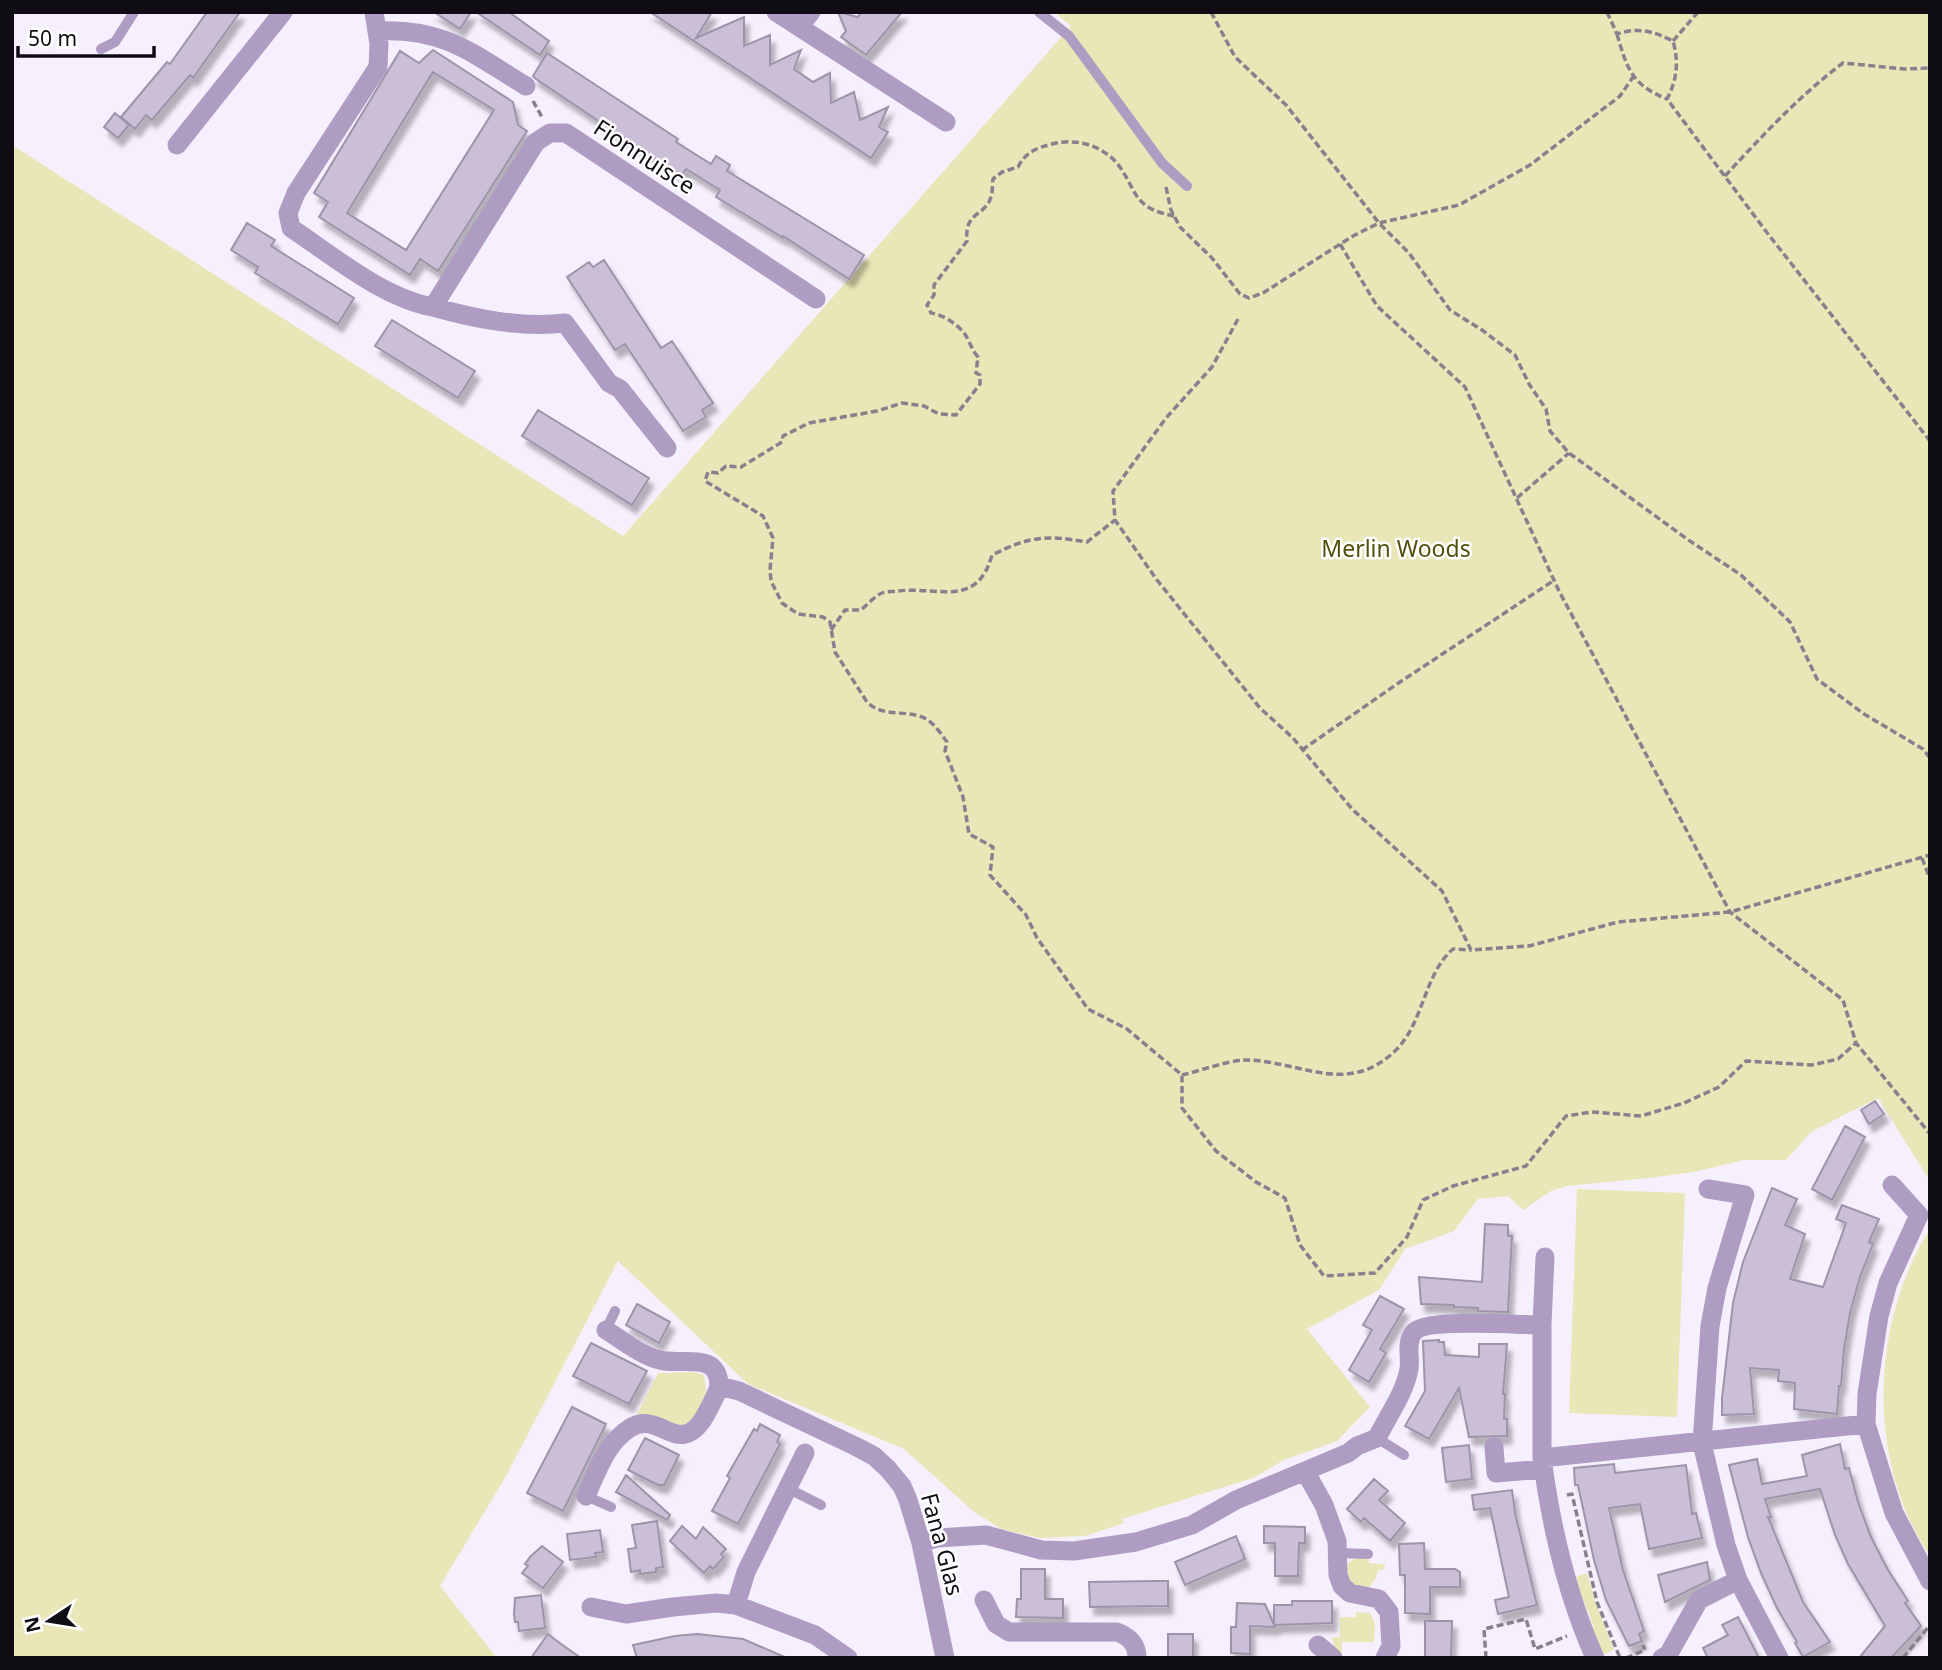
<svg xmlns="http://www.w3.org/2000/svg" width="1942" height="1670" font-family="'Noto Sans',sans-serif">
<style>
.green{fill:#e9e6b7}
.building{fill:#cabfd6;stroke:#9e94a9;stroke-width:2;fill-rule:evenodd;filter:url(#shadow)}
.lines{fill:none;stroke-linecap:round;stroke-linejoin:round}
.path{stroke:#86818c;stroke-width:3.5;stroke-dasharray:7 3.5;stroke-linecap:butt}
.service{stroke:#ae9cc3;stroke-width:10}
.minor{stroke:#ae9cc3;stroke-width:19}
.labels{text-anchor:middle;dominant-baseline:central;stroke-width:5;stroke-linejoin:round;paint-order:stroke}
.street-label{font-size:23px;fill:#0f0c13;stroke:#fff}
.park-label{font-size:23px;fill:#554f0c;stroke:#fff}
</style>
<defs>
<filter id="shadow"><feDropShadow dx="4.5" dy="8" stdDeviation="2" flood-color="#0004"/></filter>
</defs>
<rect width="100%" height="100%" fill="#f6f0fe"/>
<path class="green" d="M1054,12H1930V1181L1878,1098L1811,1132L1786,1160H1744L1694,1172L1649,1178L1567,1186L1551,1191L1523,1210L1508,1196L1478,1199L1454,1231L1405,1249L1379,1290L1307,1329L1370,1407L1337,1441L1284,1460L1253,1478L1122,1519L1124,1523L1085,1536L1039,1538L1001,1529L973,1511L904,1449L748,1384L618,1261L505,1478L440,1586L497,1658H12V145L623,536L1071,26Z
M1577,1189L1685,1193L1677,1417L1569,1413Z
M1930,1229V1556C1866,1462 1870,1323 1930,1229Z
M693,1372L704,1375L707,1396L688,1426L635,1418L658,1373Z
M1355,1558H1368L1369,1563L1385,1564L1384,1570H1378L1376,1578L1367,1590L1351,1585L1345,1566Z
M1587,1573L1596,1604L1614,1650L1602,1655L1589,1614L1575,1581L1578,1576Z
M1356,1612L1370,1613L1375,1623L1374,1642H1342V1656L1335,1649L1332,1637H1340V1617H1356Z"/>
<path class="building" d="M207,12H240L193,78L190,75L152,120L146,115L135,129L121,117L167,62L170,64Z
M434,12H471L460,29Z
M476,12H509L549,41L540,55Z
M650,12H712L696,38L744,17V46L770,35V65L801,50L794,69L813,82L830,73L831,103L854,92L860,120L888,107L879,127L888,132L871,158Z
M838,12L858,17L861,12H902L866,55L841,37L846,31Z
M433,50L513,102L518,125L527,131L438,271L420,259L410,275L319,217L328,202L314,193L400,51L419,63ZM433,72L494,110L406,250L347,213Z
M547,53L678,139L676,142L711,164L716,156L730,165L727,171L864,255L849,279L783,236L782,237L716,197L720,190L686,169L682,175L667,167L536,79L533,76Z
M115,113L129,125L118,138L104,127Z
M247,223L275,240L271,246L354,298L338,324L255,273L258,267L231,250Z
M604,260L661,348L672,341L713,403L702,410L706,417L683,431L625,344L615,350L567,277L589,262L593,267Z
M392,320L475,371L458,398L375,346Z
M538,410L649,478L632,505L522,436Z
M1875,1101L1884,1114L1869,1124L1861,1110Z
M1845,1126L1865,1137L1832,1200L1812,1189Z
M1772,1188L1797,1199L1785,1225L1805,1234L1790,1279L1823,1287L1846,1223L1836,1219L1842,1205L1879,1219L1869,1242L1873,1244L1860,1277L1850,1313L1844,1349L1841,1386H1839L1837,1414L1794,1409L1795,1383L1778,1381L1779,1370L1750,1368L1754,1414L1722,1415V1398L1733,1303L1743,1262Z
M1485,1224L1508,1225V1236H1512L1508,1312L1478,1311V1308L1454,1307V1305L1421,1304L1419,1277L1482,1282Z
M1380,1296L1404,1309L1380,1349L1386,1353L1369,1382L1349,1370L1372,1330L1363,1325Z
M637,1304L670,1322L659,1343L626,1325Z
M1439,1340V1342H1444L1445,1355L1479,1357V1344H1507L1503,1394H1505L1504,1419H1507V1436L1469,1437L1459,1388L1429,1439L1405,1426L1425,1391L1423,1341Z
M591,1343L647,1371L629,1404L573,1376Z
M572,1407L606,1424L563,1511L527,1493Z
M760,1424L780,1435L777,1442L780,1444L738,1524L712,1511L730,1478L727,1476L754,1429L757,1431Z
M645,1438L679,1455L664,1485H658L628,1470Z
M1840,1444L1845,1469L1849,1468L1858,1502L1871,1537L1888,1570L1908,1601L1905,1603L1921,1626L1891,1658H1859L1885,1626L1848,1564L1835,1535L1820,1489L1765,1499L1771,1517H1768L1803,1602L1830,1642L1803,1657L1795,1643L1797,1642L1777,1608L1761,1573L1748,1537L1729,1465L1757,1459L1762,1484L1807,1476L1802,1455Z
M1469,1445L1472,1479L1446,1482L1442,1448Z
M1614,1464L1615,1473L1686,1465L1692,1514L1696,1513L1702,1538L1649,1549L1640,1504L1609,1508L1623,1570L1644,1631L1639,1634L1642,1641L1629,1646L1606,1600L1594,1560L1578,1485H1575L1574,1468Z
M626,1475L670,1515L667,1520L616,1492Z
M1374,1479L1388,1491L1379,1500L1405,1523L1390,1541L1364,1518L1361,1522L1347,1509Z
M1512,1490L1515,1513L1537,1605L1498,1614L1495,1600L1509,1597L1490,1508L1474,1510L1472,1495Z
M657,1521L663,1567L656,1568V1572L640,1574V1570L631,1572L628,1549L636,1548L632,1525Z
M682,1526L696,1539L703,1527L726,1549L721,1554L724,1557L713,1569L710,1566L704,1573L670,1541Z
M1264,1526L1305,1527V1543H1299L1298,1576H1275V1543H1264Z
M600,1530L603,1552L595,1553L596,1557L570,1560L567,1534Z
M1236,1536L1245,1559L1185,1585L1175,1562Z
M1424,1543L1425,1569H1455L1460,1572V1587H1430V1614L1405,1613V1575H1400L1399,1544Z
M542,1546L563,1562L543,1588L522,1573L528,1566L525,1564L530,1557Z
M1707,1562L1710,1580L1665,1602L1658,1575Z
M1021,1569H1045V1599H1063V1618L1016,1617L1017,1599H1021Z
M1154,1581H1168V1606L1090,1607L1089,1582Z
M541,1595L545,1628L519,1631L518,1622H515L514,1614L515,1598Z
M1292,1601H1332V1623L1274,1625V1605H1292Z
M1237,1603L1265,1604L1275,1627L1250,1626V1654L1231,1653V1627H1236Z
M1738,1617L1759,1658H1708L1703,1648L1728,1635L1722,1625Z
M1425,1621H1452L1451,1658H1425Z
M548,1634L561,1644L581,1658H531Z
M697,1634L743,1639L787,1658H637L633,1645L675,1636Z
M1168,1634H1193V1658H1168Z"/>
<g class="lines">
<path class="path" d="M1211,12L1235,57L1286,105L1379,223L1409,253L1450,310L1482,330L1515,355L1529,384L1546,409L1550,431L1569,453L1687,539L1741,575L1790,622L1817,679L1864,714L1923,749L1930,758
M1607,12L1617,34C1638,27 1653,31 1673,41C1679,62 1677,80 1667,99L1765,230L1930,441
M1617,34C1627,69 1632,85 1667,99
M1673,41L1698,12
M533,101L543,119
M1725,176C1762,136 1799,96 1843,63L1905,69L1930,68
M1166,187L1171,210L1180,227L1212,258L1240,294L1249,298L1263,293L1353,236L1379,223L1459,205L1530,165L1620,96L1633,77
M1174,216C1164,214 1152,211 1144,204C1134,196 1130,182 1123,172C1109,147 1078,137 1052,144C1036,148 1026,152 1018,167L1002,172L993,179C992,184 993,192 991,197C985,217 964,211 967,241L934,285V295L927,305L931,313C943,315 956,323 964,333C969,339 971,349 978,357L976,373L980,375V384L956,415L939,414L924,406L902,403L877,411L809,423L783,436L782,442L741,467L726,466L718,473L708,472L705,481L763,516L773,538L770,570L771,581L782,603L798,614L823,617L830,622L835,652L867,702C884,719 909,708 928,720C935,725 942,735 947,742L945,751L963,797L969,834L993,847L990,875L1026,915L1037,938L1088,1009L1127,1029L1182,1075V1108L1216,1151L1256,1182L1285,1198L1300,1245L1324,1276L1375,1273L1407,1237L1423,1200L1453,1186L1526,1166L1566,1116L1592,1112L1641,1116L1684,1103L1719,1087L1746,1061L1812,1065L1838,1059L1856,1043
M1340,244L1377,306L1465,387L1559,591L1730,912L1843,1000L1856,1043L1930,1134
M1238,319L1212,367L1166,418L1113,491L1115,520L1157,580L1260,708L1293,738L1352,809L1442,891L1471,950L1529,946L1618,922L1730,912L1930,855
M1517,498L1569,453
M831,630L845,610H861C867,605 875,596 882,593C886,591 894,592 898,591C938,586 977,609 992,555C1030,536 1046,535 1087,542L1115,520
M1302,750L1400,682L1553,581
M1922,858L1930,879
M1182,1075C1200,1071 1226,1061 1244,1060C1300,1060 1347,1098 1396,1050C1424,1022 1424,974 1453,949L1471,950
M1567,1495L1572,1494L1597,1602L1620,1658
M1486,1658L1484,1629L1526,1619L1535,1649L1567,1636
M1626,1658L1645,1650L1643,1645
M1903,1658L1930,1625"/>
<path class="service" d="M1039,12L1069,36L1162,163L1187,186
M101,49L115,42L134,12
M606,1330L615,1311
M1377,1438L1404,1455
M787,1488L821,1505
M586,1496L611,1507
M1339,1553L1368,1554"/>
<path class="minor" d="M374,12L379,44L378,67L296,193L288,213L291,228C333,256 383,298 433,307L536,142L550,133H566L816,299
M776,12L946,122
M799,27L811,12
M377,31C443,27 473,54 526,86
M177,145L283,12
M433,307C476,319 520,328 565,323L609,383L620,389L667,448
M1892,1185L1919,1215L1888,1283L1879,1316L1867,1394L1866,1424L1894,1513L1930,1581
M1708,1189L1745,1195L1717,1288L1710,1326L1702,1443L1726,1545L1738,1580L1779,1658
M719,1386L739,1391L855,1446L874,1456L888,1469L902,1486L908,1500L921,1543L945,1658
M1494,1447L1496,1473L1543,1469
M1542,1458V1325L1545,1257
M1305,1471L1324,1505L1337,1541L1338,1575L1342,1586L1350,1593L1379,1599L1389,1612L1391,1646L1385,1658
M586,1496C597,1472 606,1443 630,1428C660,1409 679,1460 705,1416C710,1406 716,1397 719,1386C719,1350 681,1366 660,1360C642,1356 622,1340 606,1330
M921,1543L937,1538L986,1535L1041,1550L1074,1551L1136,1542L1192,1525L1236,1500L1348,1453L1357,1446L1377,1438C1387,1417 1405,1393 1409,1369C1411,1358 1405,1342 1414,1332C1426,1318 1519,1325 1542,1325
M984,1600L996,1624L1009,1632H1117C1130,1637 1137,1644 1137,1658
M736,1605L746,1572L805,1453
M591,1607L626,1614L673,1607L716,1603L736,1605L815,1635L848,1658
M1318,1645L1333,1658
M1595,1658C1567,1595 1551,1527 1542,1458L1866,1424
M1662,1658L1668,1655L1699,1600L1738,1580"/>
</g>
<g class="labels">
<g class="street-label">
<text transform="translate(645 156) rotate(33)">Fionnuisce</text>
<text transform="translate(943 1544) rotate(75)">Fana Glas</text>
</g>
<g class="park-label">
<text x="1396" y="548">Merlin Woods</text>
</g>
</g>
<rect width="1942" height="1670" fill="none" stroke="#0f0c13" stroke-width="28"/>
<g transform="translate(49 1621) rotate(258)" stroke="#ffffff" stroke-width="5" paint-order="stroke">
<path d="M0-5L12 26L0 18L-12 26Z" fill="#0f0c13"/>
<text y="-10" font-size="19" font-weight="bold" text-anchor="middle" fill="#0f0c13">N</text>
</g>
<path d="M18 46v10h136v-10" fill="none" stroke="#0f0c13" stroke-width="3.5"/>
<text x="28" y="46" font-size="21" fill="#0f0c13" stroke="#ffffff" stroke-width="5" paint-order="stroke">50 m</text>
</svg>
